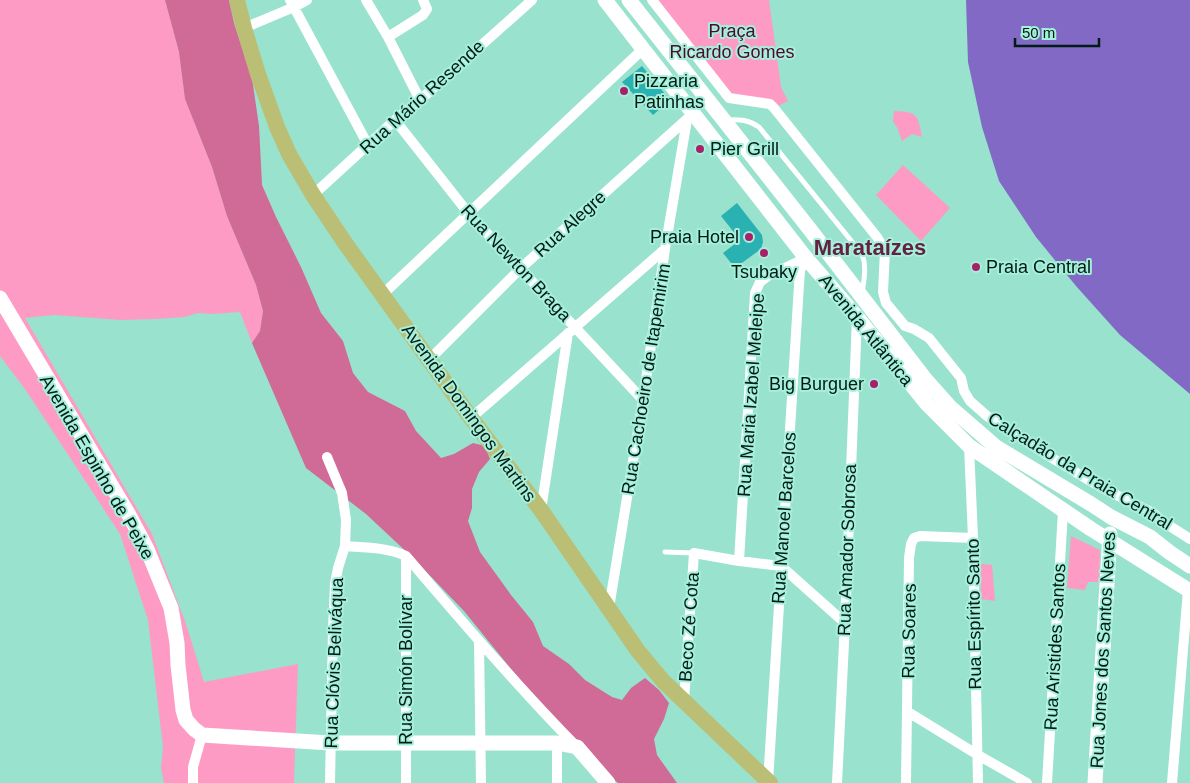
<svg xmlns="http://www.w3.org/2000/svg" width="1190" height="783" font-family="Arial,sans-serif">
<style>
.green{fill:#fe9bc4}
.forest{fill:#d06a96}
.water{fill:#8269c6}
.building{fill:#29b2b1}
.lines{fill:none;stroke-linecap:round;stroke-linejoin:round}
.lane{stroke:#fff;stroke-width:5}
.street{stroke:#fff;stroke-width:10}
.secondary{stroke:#fff;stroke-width:15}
.primary{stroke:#babf75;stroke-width:16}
.poi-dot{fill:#a82168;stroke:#a6efda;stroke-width:2}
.labels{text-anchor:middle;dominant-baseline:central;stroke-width:4;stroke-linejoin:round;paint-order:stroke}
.park-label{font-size:18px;fill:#4c0b2d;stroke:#a6efda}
.poi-label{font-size:18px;fill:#001c15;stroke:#a6efda;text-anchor:start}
.street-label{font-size:18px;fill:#001c15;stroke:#a6efda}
.district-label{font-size:22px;font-weight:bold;fill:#632241;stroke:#a6efda}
</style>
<rect width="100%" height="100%" fill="#99e2cd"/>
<path class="green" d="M0,0H165L179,52L185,99L212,167L227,216L256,285L263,311L260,331L252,343L240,312L212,314L198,313L184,317L155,319L121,320L54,315L25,318L152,534L186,624L204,682L298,664L294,783H164L161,768L163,747L148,620L120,534L25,389L0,356Z
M648,0H769L781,87L788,101L774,108L727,102Z
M894,111C917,112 918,114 922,137L912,134L902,141L897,127L893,122Z
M903,165L950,208L921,241L876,195Z
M1071,536L1100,550L1099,582H1088L1085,590L1067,588Z
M981,564L992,565L995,601L981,599Z"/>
<path class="forest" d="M165,0H229L234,23L252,78L259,126L262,185L276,217L301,267L321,313L343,341L353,373L368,392L405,411L416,431L441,458L454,454L473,443L485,446L490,459L479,472L472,489V508L468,521L480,552L511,595L533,622L543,646L569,664L585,680L612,697L622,700L631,688L645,678L659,690L669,703L664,719L654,739L657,755L677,783H618L603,770L566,733L507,664L464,611L412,557L366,514L306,468L252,343L260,331L263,311L256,285L227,216L212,167L185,99L179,52Z"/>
<path class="water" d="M966,0H1190V394L1120,335L1076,286L1036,237L999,181L982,127L968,62Z"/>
<path class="building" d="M642,66L670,100L653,115L622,82Z
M737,203L762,235L763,242L761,249L735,268L723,253L740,240L721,216Z"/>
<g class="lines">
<path class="lane" d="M727,120C740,119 749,120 759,127L862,254C867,266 864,280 862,293
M665,552L694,553"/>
<path class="street" d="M290,0L368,145
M366,0L388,37L420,100
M652,0L729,98L770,104L774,108L877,237L885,250L883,292L886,303L905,326L914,329L929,338L961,378L964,391L970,401L987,416L1047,455L1102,488L1153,513L1165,523L1190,539
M244,28L294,7L307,0
M388,37L423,15L427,9L423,0
M395,120L469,214L643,400
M313,195L395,120L420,100L532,0
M383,294L643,49
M429,360L521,268L687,119
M471,418L665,249
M969,446L973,538L978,783
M327,457L342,493L346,520L345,546L338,568L335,584L333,629L330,783
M541,510L568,333
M345,546C365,548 387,547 406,556C462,621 517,686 577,747
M739,561L755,293L760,282L768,276L806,258
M609,608L643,400L665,249L687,120
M479,641L481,783
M684,701L694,553L739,561L781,566L845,623
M908,712L978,755L1027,783
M557,743V783
M768,782L799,285L800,270L806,258
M193,783V767L202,735
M406,783V556
M837,783L845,623L857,317
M906,783L909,558L911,544L914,538L920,536L973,538
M1047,783L1063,511
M1172,783L1188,590"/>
<path class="secondary" d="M605,0L643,49L806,258L857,317L927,404L969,446L1091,529L1190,591
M629,0L808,227L926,380L951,408L996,447L1091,504L1111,517L1150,537L1169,552L1190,566
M0,298L129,515L147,549L171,608L177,643L178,665L183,710L186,720L194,729L202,735L330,743H557L577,747L608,783
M1095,783L1110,534"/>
<path class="primary" d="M237,0L244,28L258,74L277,127L289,154L313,195L345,243L471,418L541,510L638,651L663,681L770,783"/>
</g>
<g class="poi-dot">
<circle cx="624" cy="91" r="5"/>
<circle cx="700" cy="149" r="5"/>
<circle cx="749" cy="237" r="5"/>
<circle cx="764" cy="253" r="5"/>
<circle cx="976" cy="267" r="5"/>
<circle cx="874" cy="384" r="5"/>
</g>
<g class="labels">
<g class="park-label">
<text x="732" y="31">Praça<tspan x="732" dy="21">Ricardo Gomes</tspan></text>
</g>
<g class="poi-label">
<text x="634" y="81">Pizzaria<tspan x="634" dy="21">Patinhas</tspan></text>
<text x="710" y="149">Pier Grill</text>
<text x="739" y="237" text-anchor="end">Praia Hotel</text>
<text x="986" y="267">Praia Central</text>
<text x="764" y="272" text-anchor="middle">Tsubaky</text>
<text x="864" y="384" text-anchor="end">Big Burguer</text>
</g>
<g class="street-label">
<text transform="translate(422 97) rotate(-42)">Rua Mário Resende</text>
<text transform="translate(570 224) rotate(-42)">Rua Alegre</text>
<text transform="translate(516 263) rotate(47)">Rua Newton Braga</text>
<text transform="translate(866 330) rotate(51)">Avenida Atlântica</text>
<text transform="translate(646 379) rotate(-81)">Rua Cachoeiro de Itapemirim</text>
<text transform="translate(751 395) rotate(-86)">Rua Maria Izabel Meleipe</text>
<text transform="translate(469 413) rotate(54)">Avenida Domingos Martins</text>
<text transform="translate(97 467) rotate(60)">Avenida Espinho de Peixe</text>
<text transform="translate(1080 471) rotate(31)">Calçadão da Praia Central</text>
<text transform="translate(784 518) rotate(-86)">Rua Manoel Barcelos</text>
<text transform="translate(847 550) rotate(-88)">Rua Amador Sobrosa</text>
<text transform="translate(974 614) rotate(-91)">Rua Espírito Santo</text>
<text transform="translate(689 627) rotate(-86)">Beco Zé Cota</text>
<text transform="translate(909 631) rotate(-89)">Rua Soares</text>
<text transform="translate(1055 647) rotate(-87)">Rua Aristides Santos</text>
<text transform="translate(1103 650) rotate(-87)">Rua Jones dos Santos Neves</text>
<text transform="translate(334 663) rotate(-88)">Rua Clóvis Beliváqua</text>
<text transform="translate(406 670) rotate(-90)">Rua Simón Bolívar</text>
</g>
<g class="district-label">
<text x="870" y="247">Marataízes</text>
</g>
</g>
<path d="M1015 38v8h84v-8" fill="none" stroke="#001c15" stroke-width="2.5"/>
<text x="1022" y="38" font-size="15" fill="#001c15" stroke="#a6efda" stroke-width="4" paint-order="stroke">50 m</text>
</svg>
